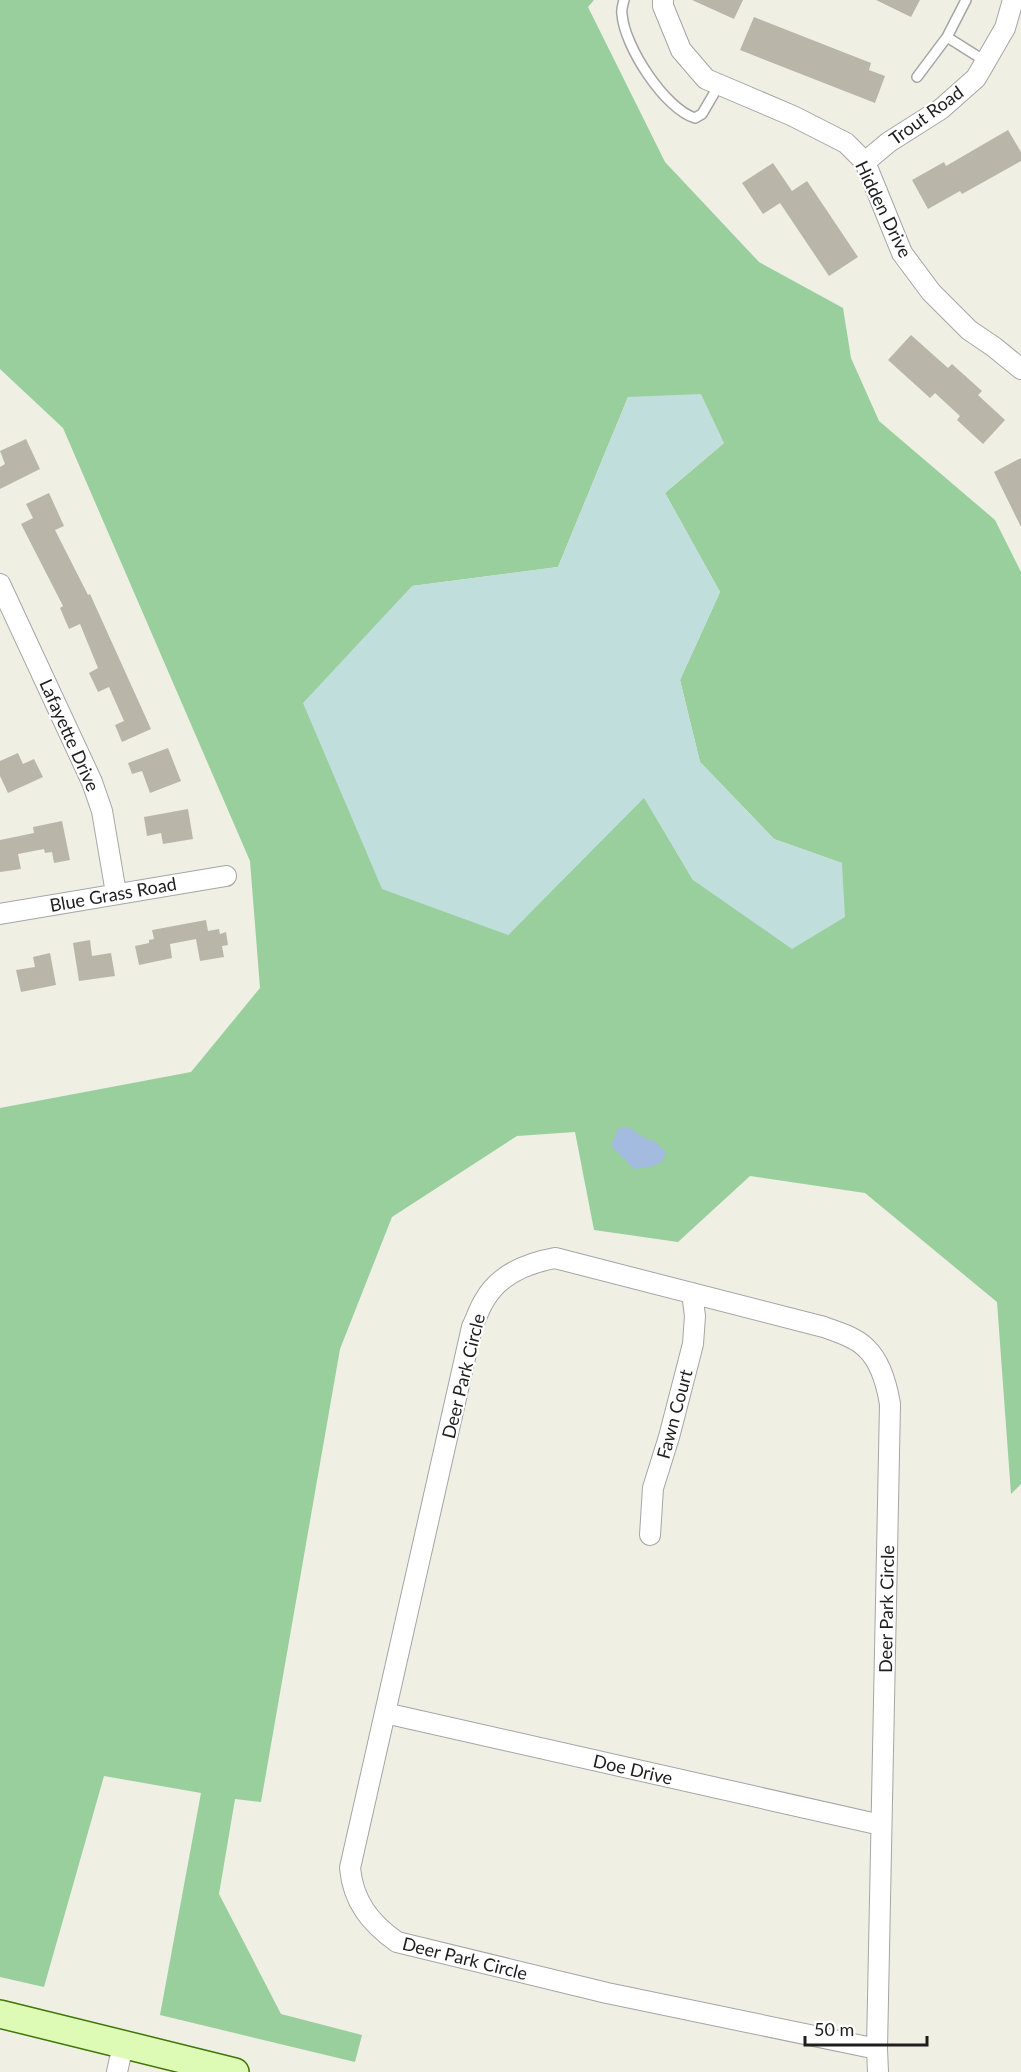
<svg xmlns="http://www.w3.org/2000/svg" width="1021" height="2072" font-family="Lato,sans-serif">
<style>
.forest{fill:#98cf9c;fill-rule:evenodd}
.wetland{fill:#c0dedb}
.water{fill:#a3bbde}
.building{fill:#b9b5a9}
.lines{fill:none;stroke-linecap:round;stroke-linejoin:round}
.lane-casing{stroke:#a5a5a5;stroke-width:12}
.street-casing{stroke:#a5a5a5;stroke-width:22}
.secondary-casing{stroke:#3f7703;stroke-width:30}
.lane{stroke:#fff;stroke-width:9}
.street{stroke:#fff;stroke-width:20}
.secondary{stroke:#defbb6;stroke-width:27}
.labels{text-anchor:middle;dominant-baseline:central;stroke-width:4.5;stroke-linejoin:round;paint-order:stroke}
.street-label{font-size:18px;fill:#1e1e1e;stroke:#fff}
</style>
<rect width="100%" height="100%" fill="#efefe4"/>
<path class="forest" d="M0,0H594L588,7L665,162L759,262L843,308L851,358L879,421L995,520L1021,572V1484L1011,1494L997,1302L865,1193L750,1176L678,1242L594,1230L575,1132L517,1136L392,1217L340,1349L261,1802L235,1799L219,1894L281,2014L362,2035L355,2062L160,2015L201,1793L104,1776L44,1987L0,1977V1108L191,1072L260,988L250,861L63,428L0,369ZM628,397L724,443L665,493L720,592L680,680L700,762L774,839L842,863L693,880L644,797L508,935L412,586L558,567Z"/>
<path class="wetland" d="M701,394L724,443L665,493L720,592L680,680L700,762L774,839L842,863L845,917L792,949L693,880L644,798L508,935L382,889L303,703L412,586L558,567L628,397Z"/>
<path class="water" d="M624,1127L630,1128L646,1139L654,1141L666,1152L662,1162L650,1167L634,1169L611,1146L618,1129Z"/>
<path class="building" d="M692,0H743L734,19Z
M876,0H920L911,17Z
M754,17L871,63L869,70L885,76L875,103L740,50Z
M1008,130L1021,152V161L962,194L960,191L928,209L912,180L944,162L946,166Z
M773,163L792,191L807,181L858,257L829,276L780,203L763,214L742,183Z
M911,335L948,368L952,364L982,391L978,395L1005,420L983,444L957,420L960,416L935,393L930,398L888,360Z
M26,439L40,469L0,489V467L5,464L0,451Z
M1021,458V527L994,472Z
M49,493L64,526L55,530L88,595L90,594L151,729L122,742L115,725L124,721L109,687L98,692L89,673L98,668L80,624L69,629L60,608L63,606L21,524L33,518L26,504Z
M168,748L181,781L150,793L142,771L132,774L128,763Z
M18,753L23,764L34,759L43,777L8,793L0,776V761Z
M188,809L193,839L163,844L161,833L147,836L144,817Z
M62,821L70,860L54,863L52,852L45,853L44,849L18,854L21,869L0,872V840L34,833L33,827Z
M206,920L208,931L219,929L220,934L226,932L228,945L222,946L224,957L200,961L196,939L170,944L172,958L139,965L135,946L149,943V940L154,939L152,930Z
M90,940L92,956L111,953L115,976L79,981L73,943Z
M50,953L56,985L21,992L16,970L35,967L33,957Z"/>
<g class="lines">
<g class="lane-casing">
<path id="lane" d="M624,0C623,4 621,10 622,14C624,46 665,109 695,118L702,114L719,85
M947,37L985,61
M917,77L947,37L966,0"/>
</g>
<g class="street-casing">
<path id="street" d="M663,0V6L681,50L706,79L793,116L846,143L865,162L902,253L931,292L969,330L994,347L1021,369
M865,162L889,142L941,109L976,78L1005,28L1013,0
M0,584L92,782L102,811L116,893
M0,914L226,876
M650,1535L653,1488L669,1437L693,1344L695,1316L692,1293
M385,1713L881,1825
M877,2049L607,1993L397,1942C370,1923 353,1901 350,1868L472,1327C476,1319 479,1309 484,1301C499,1274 527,1263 555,1258L824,1327C837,1332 856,1337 866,1348C880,1361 887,1386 890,1404L877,2049L878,2072
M117,2072L123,2045"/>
</g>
<g class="secondary-casing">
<path id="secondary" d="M0,2014L235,2072"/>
</g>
<use href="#lane" class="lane"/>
<use href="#street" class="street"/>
<use href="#secondary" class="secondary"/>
</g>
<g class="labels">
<g class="street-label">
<text transform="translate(926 115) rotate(-36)">Trout Road</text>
<text transform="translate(884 209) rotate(64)">Hidden Drive</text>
<text transform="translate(70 735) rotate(66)">Lafayette Drive</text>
<text transform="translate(113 894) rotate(-10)">Blue Grass Road</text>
<text transform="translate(463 1376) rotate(-76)">Deer Park Circle</text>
<text transform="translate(674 1414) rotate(-75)">Fawn Court</text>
<text transform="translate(886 1609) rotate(-89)">Deer Park Circle</text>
<text transform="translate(633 1769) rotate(13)">Doe Drive</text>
<text transform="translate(465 1958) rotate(14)">Deer Park Circle</text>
</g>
</g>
<path d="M805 2036v9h122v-9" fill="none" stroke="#1e1e1e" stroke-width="3"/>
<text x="814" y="2036" font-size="18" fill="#1e1e1e" stroke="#ffffff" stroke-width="4.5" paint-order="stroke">50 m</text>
</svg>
